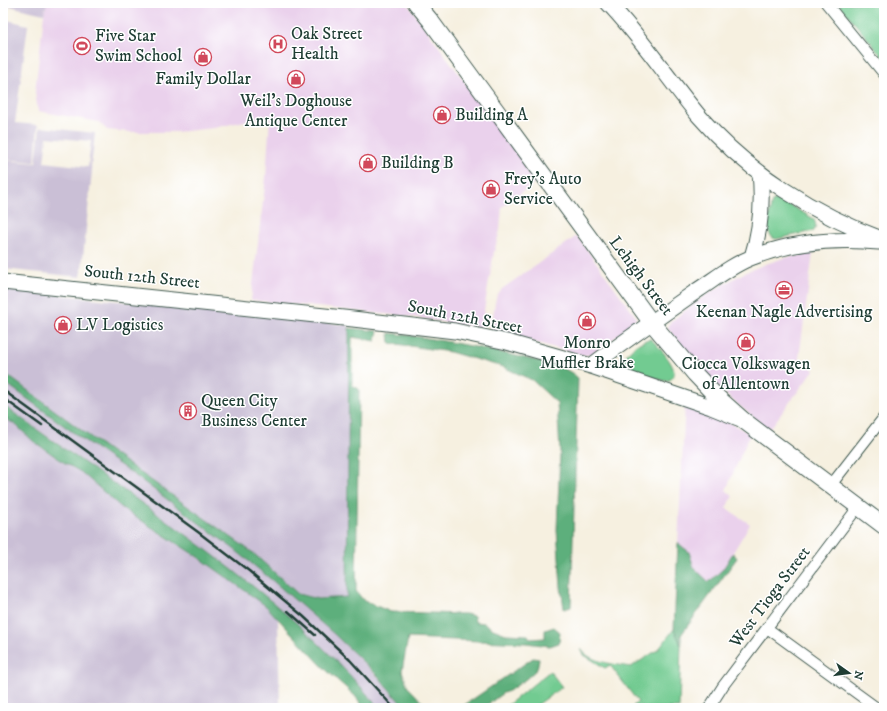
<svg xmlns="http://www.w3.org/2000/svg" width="887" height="711" font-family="'IM FELL DW Pica',serif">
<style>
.built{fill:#ead1ec}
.industrial{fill:#cabfd6;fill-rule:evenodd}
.green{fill:#72cb91;stroke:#488462}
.forest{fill:#5daf7b;stroke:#3e7658}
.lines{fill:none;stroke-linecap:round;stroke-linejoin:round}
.street-casing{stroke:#3f584e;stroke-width:12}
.secondary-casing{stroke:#3f584e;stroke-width:17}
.primary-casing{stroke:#3f584e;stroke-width:18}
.street{stroke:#fff;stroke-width:10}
.secondary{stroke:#fff;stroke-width:15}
.primary{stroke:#fff;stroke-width:16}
.rail{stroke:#1f3d34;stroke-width:2.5}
.labels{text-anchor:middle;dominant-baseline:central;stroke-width:3;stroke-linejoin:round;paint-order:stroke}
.poi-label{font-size:17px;fill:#1f3d34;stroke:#fff;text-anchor:start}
.street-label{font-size:17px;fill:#1f3d34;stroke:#fff}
</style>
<rect width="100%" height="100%" fill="#fff"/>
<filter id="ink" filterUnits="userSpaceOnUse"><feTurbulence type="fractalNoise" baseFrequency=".025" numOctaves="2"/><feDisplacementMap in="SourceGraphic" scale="8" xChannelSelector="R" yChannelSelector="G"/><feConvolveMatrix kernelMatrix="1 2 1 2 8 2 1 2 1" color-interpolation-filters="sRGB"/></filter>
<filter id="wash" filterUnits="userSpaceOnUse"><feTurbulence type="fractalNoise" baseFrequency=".012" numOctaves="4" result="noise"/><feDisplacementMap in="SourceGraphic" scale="16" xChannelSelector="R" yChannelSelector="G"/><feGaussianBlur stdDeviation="0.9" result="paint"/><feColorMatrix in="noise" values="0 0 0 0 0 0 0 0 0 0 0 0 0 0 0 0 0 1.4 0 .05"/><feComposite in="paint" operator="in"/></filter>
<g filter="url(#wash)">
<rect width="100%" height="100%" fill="#f6f0e0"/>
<path class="built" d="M47,3H407L537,181L502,207L500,230L494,252L481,328L413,317L251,300L266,177L270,117L266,116L214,128L177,132H129L107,130L99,122L38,111L35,92L44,14Z
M577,236L636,317L634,323L596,351L589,355H581L491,330L495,303L497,295L502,289Z
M813,253L799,358L814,370L769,430L731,399L712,381L685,350L668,328L670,322L702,298L726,283L744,273L763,265L784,258Z
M685,403L731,423L750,434L726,490L733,496L726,508L750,524L723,569L709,582L694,568L689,552L678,543Z"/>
<path class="industrial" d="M3,3H47L44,14L9,6Z
M3,19L28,25L15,123L38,125L35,162L3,159Z
M40,127L95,133L91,167L92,171L81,277L3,269V160L36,163ZM47,137L91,141L88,167L44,162Z
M3,289L349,325L347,597L318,599L298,594L252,552L100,444L3,372Z
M3,381L78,436L133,474L234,549L273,581L334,634L378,677L405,708H379L331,656L275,604L200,545L3,405Z
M3,417L16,425L33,441L65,463L81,472L122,508L204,561L244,589L266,606L278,619L280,708H3Z"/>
<path class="green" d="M838,3H884V59Z
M779,199L814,219L816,226L814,231L776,239C763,236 770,215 771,205L772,202Z
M651,339C659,347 689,378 665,381L631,371C611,361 640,339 651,339Z
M674,629L681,645L679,708H643L641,705L635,708L633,706L638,702L610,665L605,668L584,655L581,649C590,663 616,664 631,667L659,649Z
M550,671L562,687L533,708H504Z"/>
<path class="forest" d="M349,328L378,331L376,341L352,337V385L359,389L356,591L364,601L391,612L466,614L474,616L475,622L484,623L493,629L506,634L528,635L530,639L545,638V630L554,627L560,632L559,643L550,646L526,643L408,638L402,671L408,687L428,708H405L378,676L334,634L273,581L234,549L133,474L78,436L3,381V372L100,444L252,552L298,594L318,599L347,597Z
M389,333C434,338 477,347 521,357C540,362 564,364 578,378L571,607L564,609L561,587L557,530L560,451L557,403L532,380L503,367L450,352L390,343Z
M3,405C132,500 276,584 379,708H364L355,696L324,668L266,606L204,561L122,508L81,472L65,463L33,441L16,425L3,417Z
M678,543L689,552L694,568L709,582L723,569L733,553L737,558L681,635V645L674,629Z
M533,658L539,659L537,669L526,679L509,691L503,693L483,708H460Z"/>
</g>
<g filter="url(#ink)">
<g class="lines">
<g class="street-casing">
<path id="street" d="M826,3L884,74
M831,485L884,417
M767,628L877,708
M709,708L723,686L858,507"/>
</g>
<g class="secondary-casing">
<path id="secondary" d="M608,3C642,38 668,79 699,116C747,172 815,215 884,240
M752,257C761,229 763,202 760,173
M3,282L353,319L455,331L507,342L591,366L711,407L738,418
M591,366C626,340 662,315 698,290C715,279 733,264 753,257C792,242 837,238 879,242"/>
</g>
<g class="primary-casing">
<path id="primary" d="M416,3L430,20L651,322L695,374L716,396L743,420L884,526"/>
</g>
<use href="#street" class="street"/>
<use href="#secondary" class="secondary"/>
<use href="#primary" class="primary"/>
<path class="rail" d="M3,390L198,532L249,571L303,616L350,660L394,708
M3,398L42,426
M288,611L315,635"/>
</g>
</g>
<defs>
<g id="hospital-ring" transform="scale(0.9)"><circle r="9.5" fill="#fff" stroke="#d1495b" stroke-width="1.5"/><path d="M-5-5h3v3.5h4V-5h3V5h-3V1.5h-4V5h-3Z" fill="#d1495b"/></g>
<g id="stadium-ring" transform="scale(0.9)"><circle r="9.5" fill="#fff" stroke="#d1495b" stroke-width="1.5"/><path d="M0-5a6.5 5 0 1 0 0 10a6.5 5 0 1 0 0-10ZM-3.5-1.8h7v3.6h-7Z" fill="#d1495b"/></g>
<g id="shop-ring" transform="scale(0.9)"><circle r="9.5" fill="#fff" stroke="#d1495b" stroke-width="1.5"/><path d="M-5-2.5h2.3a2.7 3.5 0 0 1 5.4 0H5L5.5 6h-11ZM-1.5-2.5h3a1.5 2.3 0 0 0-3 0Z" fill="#d1495b"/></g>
<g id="office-ring" transform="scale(0.9)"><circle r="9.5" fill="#fff" stroke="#d1495b" stroke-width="1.5"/><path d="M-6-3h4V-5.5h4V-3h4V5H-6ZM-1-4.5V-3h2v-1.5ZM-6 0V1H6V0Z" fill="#d1495b"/></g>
<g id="building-ring" transform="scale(0.9)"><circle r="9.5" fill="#fff" stroke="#d1495b" stroke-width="1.5"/><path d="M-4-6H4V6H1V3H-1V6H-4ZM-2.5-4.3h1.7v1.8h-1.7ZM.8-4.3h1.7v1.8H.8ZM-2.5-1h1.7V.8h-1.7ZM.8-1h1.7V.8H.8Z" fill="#d1495b"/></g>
</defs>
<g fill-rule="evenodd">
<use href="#hospital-ring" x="278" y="44"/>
<use href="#stadium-ring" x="82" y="46"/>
<use href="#shop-ring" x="203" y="57"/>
<use href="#shop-ring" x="296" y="79"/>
<use href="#shop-ring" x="442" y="115"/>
<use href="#shop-ring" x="368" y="163"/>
<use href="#shop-ring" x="491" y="189"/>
<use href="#office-ring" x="784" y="290"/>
<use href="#shop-ring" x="587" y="321"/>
<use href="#shop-ring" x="63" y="325"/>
<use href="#shop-ring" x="746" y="342"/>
<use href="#building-ring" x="188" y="411"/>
</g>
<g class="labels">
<g class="poi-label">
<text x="291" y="34">Oak Street<tspan x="291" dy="20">Health</tspan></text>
<text x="95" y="36">Five Star<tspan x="95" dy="20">Swim School</tspan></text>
<text x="203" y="79" text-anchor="middle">Family Dollar</text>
<text x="296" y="101" text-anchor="middle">Weil's Doghouse<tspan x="296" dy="20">Antique Center</tspan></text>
<text x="455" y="115">Building A</text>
<text x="381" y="163">Building B</text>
<text x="504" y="179">Frey's Auto<tspan x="504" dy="20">Service</tspan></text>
<text x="784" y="312" text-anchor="middle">Keenan Nagle Advertising</text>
<text x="76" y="325">LV Logistics</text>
<text x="587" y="343" text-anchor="middle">Monro<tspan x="587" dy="20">Muffler Brake</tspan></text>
<text x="746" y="364" text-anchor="middle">Ciocca Volkswagen<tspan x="746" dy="20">of Allentown</tspan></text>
<text x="201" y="401">Queen City<tspan x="201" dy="20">Business Center</tspan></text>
</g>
<g class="street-label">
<text transform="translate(641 276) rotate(53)">Lehigh Street</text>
<text transform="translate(142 277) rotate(6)">South 12th Street</text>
<text transform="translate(465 317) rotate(11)">South 12th Street</text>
<text transform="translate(770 597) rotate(-53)">West Tioga Street</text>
</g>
</g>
<rect width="887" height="711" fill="none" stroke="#fff" stroke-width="16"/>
<g transform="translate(849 673) rotate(104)" stroke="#ffffff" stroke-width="3" paint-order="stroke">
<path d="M0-3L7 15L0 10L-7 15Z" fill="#1f3d34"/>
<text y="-6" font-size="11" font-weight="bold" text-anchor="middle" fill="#1f3d34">N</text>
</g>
</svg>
